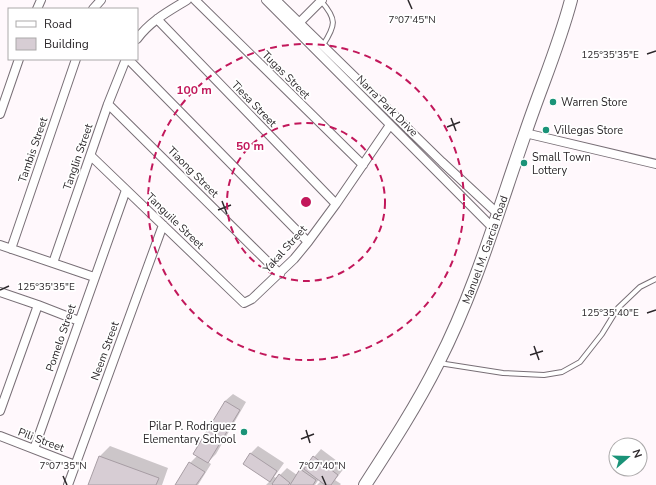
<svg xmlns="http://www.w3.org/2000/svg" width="656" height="485" font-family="'Nunito Sans',sans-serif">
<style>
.shadow{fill:#0003}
.building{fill:#d7cdd4;stroke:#a79da4}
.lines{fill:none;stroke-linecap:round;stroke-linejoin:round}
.lane-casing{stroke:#786f76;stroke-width:6}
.street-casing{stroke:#786f76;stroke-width:10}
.secondary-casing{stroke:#786f76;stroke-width:14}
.lane{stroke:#fff;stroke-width:4}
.street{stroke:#fff;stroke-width:8}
.secondary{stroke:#fff;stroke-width:12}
.ticks{fill:none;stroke:#2c282b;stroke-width:1.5}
.ring{fill:none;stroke:#c2185b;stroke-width:2;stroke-dasharray:7 5}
.poi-dot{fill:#1a9378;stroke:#fff;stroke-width:1.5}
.labels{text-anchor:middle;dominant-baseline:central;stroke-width:3.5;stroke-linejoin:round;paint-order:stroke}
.street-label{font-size:11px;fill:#2c282b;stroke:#fff}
.poi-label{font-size:11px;fill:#2c282b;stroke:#fff;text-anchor:start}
.ticks-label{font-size:10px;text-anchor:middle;fill:#2c282b;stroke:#fff;stroke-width:3.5;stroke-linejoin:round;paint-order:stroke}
.centre{fill:#c2185b;stroke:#fff;stroke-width:2}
.ring-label{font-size:12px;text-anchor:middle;font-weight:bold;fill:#c2185b;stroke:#fff;stroke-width:3.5;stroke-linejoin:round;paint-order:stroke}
</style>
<rect width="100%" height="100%" fill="#fff8fc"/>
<path class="shadow" d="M233,394L246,402L216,454L208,462L211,464L198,485H176L190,463L198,455L225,401Z
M110,446L168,468L162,485H89L100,456Z
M258,446L284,463L274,477L277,478L287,468L297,475L301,470L308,463H309L321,449L345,467L335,480L341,484L340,485H317L321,481L319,479L315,485H266L270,481L244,463L251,453Z"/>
<path class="building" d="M225,401L240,410L208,463L193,454Z
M250,453L277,471L270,482L243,464Z
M99,456L159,478L156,485H88Z
M313,456L338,475L331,485H325L304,469Z
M189,462L205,472L196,485H175Z
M300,469L316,480L313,485H290Z
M279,474L290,483L288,485H273L272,484Z"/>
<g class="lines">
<g class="lane-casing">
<path id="lane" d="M321,1C337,19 336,25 323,45
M439,363L503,373L544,375L562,372L580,362L602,334L618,308L640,287L656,279"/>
</g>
<g class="street-casing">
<path id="street" d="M195,0L363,165
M266,0L493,228
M276,0L442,162L498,214
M37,9L41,0
M93,9L101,0
M157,19L336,204
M296,26L322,0
M137,39C150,21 169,11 187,0
M128,59L308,242
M108,104L280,274
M0,114L19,59
M525,133L656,164
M91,156L244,303L252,299L294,259L308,242L336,204L390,125
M0,245L94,277
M11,249L76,59
M53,263L108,104L126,59
M0,292L38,305L79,321
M0,411L38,305
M0,436L75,465
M34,449L126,190
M68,485L163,225"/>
</g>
<g class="secondary-casing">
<g id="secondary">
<path id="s1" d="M365,485C391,445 417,405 438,363C475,291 498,211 525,134C540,89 559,46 571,0"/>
</g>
</g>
<use href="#lane" class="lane"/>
<use href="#street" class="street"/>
<use href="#secondary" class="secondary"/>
</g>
<path class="ticks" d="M408,0L412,9M647,54L656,51M451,118L456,131M447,127L460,122M222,201L227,214M218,210L231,205M0,290L9,286M647,313L656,310M534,346L539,360M530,355L543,351M306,430L310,443M301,439L314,434M63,476L67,485M322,476L326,485"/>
<g class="ring">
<circle cx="306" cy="202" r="79"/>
<circle cx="306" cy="202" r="158"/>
</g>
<g class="poi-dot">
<circle cx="553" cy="102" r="4"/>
<circle cx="546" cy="130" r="4"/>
<circle cx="524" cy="163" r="4"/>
<circle cx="244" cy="432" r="4"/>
</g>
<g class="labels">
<g class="street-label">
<text transform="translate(286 75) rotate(45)">Tugas Street</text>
<text transform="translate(254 104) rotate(46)">Tiesa Street</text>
<text transform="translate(387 106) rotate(45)">Narra Park Drive</text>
<text transform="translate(33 150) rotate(-71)">Tambis Street</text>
<text transform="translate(78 157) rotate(-71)">Tanglin Street</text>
<text transform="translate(193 172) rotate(45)">Tiaong Street</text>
<text transform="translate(175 221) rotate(44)">Tanguile Street</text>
<text transform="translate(285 249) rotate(-48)">Yakal Street</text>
<text stroke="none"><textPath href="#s1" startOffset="265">Manuel M. Garcia Road</textPath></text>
<text transform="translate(61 338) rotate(-71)">Pomelo Street</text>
<text transform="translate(105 351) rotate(-70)">Neem Street</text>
<text transform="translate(41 440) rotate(21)">Pili Street</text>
</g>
<g class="poi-label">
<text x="561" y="102">Warren Store</text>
<text x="554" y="130">Villegas Store</text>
<text x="532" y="157">Small Town<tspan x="532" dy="13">Lottery</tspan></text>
<text x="236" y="426" text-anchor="end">Pilar P. Rodriguez<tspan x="236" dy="13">Elementary School</tspan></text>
</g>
</g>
<g class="ticks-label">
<text x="412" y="23">7°07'45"N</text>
<text x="610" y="58">125°35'35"E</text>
<text x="46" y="290">125°35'35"E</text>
<text x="610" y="316">125°35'40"E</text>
<text x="63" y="469">7°07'35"N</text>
<text x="322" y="469">7°07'40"N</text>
</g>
<circle cx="306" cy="202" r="6" class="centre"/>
<g class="ring-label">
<text x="194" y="94">100 m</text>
<text x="250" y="150">50 m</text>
</g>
<rect x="8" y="8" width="130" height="52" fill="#ffffff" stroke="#aba9aa"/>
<rect x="16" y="21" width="20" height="6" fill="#ffffff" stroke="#aba9aa"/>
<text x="44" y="28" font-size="12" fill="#2c282b">Road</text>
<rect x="16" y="38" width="20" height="12" fill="#d7cdd4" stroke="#aba9aa"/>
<text x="44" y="48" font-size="12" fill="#2c282b">Building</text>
<g transform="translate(628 457) rotate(70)"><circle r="19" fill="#ffffff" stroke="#aba9aa"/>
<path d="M0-3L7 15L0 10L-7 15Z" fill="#1a9378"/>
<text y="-6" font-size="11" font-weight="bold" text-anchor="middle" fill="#2c282b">N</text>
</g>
</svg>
